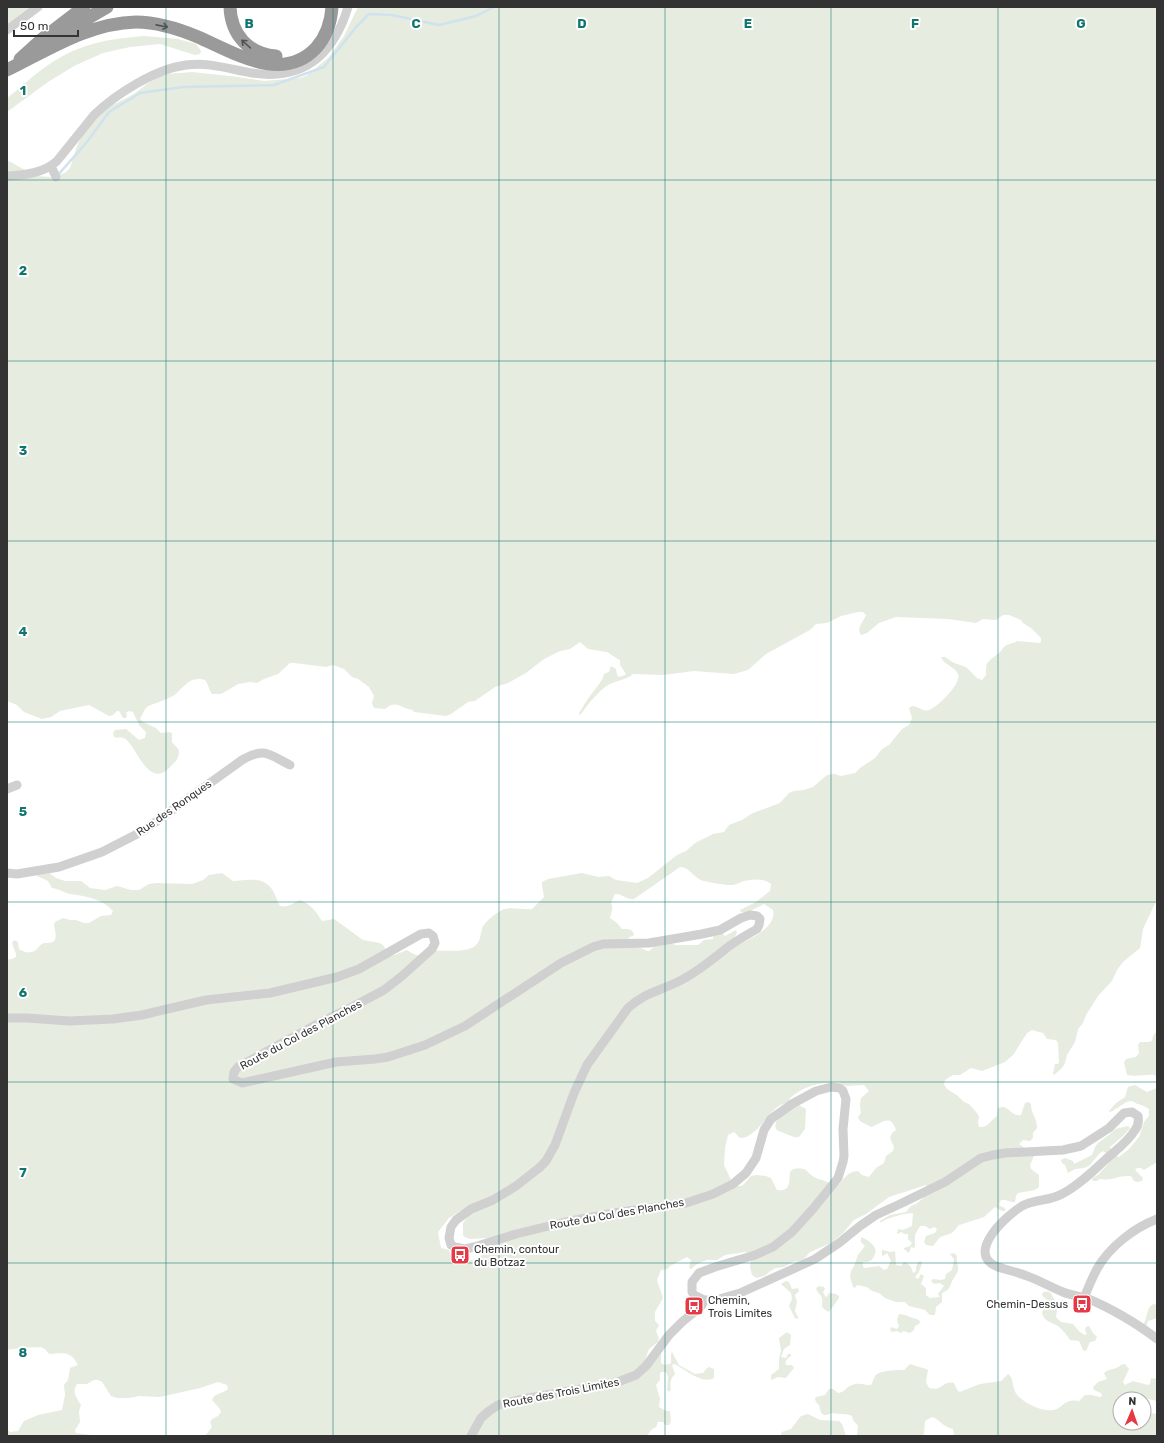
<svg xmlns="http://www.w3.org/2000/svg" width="1164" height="1443" font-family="Rubik,sans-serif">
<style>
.green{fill:#e6ecdf;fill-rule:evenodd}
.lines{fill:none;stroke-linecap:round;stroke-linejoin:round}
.stream{stroke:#cfe2ee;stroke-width:2.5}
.minor{stroke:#d0d0d0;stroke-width:9}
.highway{stroke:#9a9a9a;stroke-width:13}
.oneway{stroke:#525252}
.grid{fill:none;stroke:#0f766e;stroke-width:1;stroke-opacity:0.55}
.labels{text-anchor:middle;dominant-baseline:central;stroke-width:4;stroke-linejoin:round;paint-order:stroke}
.street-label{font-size:11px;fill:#333;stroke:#fff}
.poi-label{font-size:11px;fill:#333;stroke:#fff;text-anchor:start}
.grid-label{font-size:13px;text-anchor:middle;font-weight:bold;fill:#0f766e;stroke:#fff;stroke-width:4;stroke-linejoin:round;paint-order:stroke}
</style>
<rect width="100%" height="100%" fill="#fff"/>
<path class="green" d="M7,7H31L7,26Z
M358,7H1157V899L1143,929L1140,948L1123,962L1117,970L1112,981L1098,996L1086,1015L1083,1023L1078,1029L1075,1042L1067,1055L1065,1063L1062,1068L1054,1075L1053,1074L1055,1064H1058L1059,1062L1058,1043L1056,1040L1047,1039L1043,1033L1032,1030L1027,1033L1013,1055L1005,1062L982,1071L971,1068L960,1075H953L945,1080L944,1084L947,1089L958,1096L964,1102L969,1104L977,1113L979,1117L978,1122L979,1127C988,1128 990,1121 997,1116L998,1108C1009,1103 1010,1117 1021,1115L1025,1103L1029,1102L1031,1104C1031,1115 1037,1117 1037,1128L1033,1133V1138L1030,1141L1023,1140L1019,1144L1033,1154L1034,1156L1030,1165L1031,1169L1039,1175V1187L1035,1190L1018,1193L1016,1196L1015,1202C1010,1203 1007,1199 1001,1200L999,1204L1000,1206L1005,1208V1211H1002L995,1207L984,1217L959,1225L952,1233L940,1237L933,1246L926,1245L924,1242L926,1236L935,1233L937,1229L934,1227L930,1229L925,1226H920L915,1235V1246L914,1248L911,1247L909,1253L904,1249V1248L910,1246L912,1243L908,1239V1234H904L901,1232L898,1234L897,1233L898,1229L903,1230L912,1226L913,1213C906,1213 885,1218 881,1223L880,1221L890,1215L906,1212L911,1206L916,1204L928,1194L926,1185L889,1197L866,1214L854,1220L843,1233L831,1243L810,1252L804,1259L800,1261L793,1262L784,1267L776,1268L770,1271L766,1275L757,1278L752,1275L750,1267L751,1259L749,1253L745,1252L725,1255L717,1260H707L697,1264L691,1269L689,1268L691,1260L687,1257L670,1266L668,1269L661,1270L657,1280L663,1298L655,1312V1321L659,1325L656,1331L659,1338L658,1342L649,1349L645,1360L661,1352V1363C664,1365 668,1365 671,1363V1354L672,1352L679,1365L695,1374L703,1373L706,1369L709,1367L714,1369V1378C701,1385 686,1369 674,1364L672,1365L675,1374C670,1379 670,1383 671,1389L669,1392L667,1390L668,1377L666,1372H662L660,1373V1380L656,1385L660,1399L659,1407L666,1411H670L671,1421L669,1425H665L663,1422H658L656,1427L651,1430L647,1436H205L212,1427L210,1422L212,1419L218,1416L221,1412L220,1409L212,1400C214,1393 223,1394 228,1389L227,1385L218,1382L200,1388L160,1397L139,1396L129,1398H117L111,1396L102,1382L98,1380H94L87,1384H77C72,1392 76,1397 81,1405L79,1411L80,1422L75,1430L76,1433L91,1435L92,1436H7V1429L10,1432L18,1431L24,1421L38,1415L62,1410L65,1395L64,1385L68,1380L70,1368L78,1365C71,1351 64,1353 50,1354C47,1353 46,1349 43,1348C39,1346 13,1349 7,1350V960L12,959L16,957V954L12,943L14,940L18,942L19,949C25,953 32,954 37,949C39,947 39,946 42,944C45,942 51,944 54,941C58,937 54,929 54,924L55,922L63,918L70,920H76L84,923H89L101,916L111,915L113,911C103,899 85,896 70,894C65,893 59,889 52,888L48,881L37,876L38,875L49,873L56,878L65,881H81L90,888L105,890L117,886L131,890H139L149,884L157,883L192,884L203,880L209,875L222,873L233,881C249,880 264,876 273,891C276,896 277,901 280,906C289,908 292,903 300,900C310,904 316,911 322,921L334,919L363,940L380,943L384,946C388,962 397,953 407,950C411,953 416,956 421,955C425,955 429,952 433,951C444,950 466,953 475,946C481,941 480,935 482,929C483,923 496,913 502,910C510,906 523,910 532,909L544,897L542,885V882L548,879L582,873L598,877L609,876L616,880L637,883L648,878L677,855L686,851L695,843L713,834L724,832L729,825L742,820L753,813L780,803L789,793L794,791L804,790L813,787L827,775L834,774L841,776L855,773L860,768L875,758L882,749L889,745L902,729L909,725L912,718L909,708L912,706C918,706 923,712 929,710C938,707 962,683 958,674C954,666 944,665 941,657H945L954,663L966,667L977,678L982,680L986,675C985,661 989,661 999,653C1002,651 1002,648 1005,646C1009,643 1013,644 1017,641L1040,643L1041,641V638L1031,628L1023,623L1021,620L1009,615H1003L996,620L983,619L976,623L948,619L896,617L879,623L867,633L861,635C856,627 863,623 866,615L863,612H858L841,616L827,623L816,624L810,630L766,654L748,670L734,674L694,671L663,675L633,674C626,681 614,680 605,687C598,693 592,699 587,706C584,709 583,713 579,715V713L587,700L602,680L604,674L609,672L611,666L616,669L617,675L619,677L625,675L626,674L620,665V660L618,659L607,652L588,649L580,642L570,649L560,651L544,659L526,673L508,683L495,687L475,701L468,702L451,714L446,716L414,712C409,707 414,711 408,709C398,705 394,701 385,709L374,708L372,703L374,696L369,687L358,679L352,677L344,669L333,665L326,667L294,663H290L278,674L264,679L257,683L250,682L238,684L223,693L220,694H212C209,690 208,683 205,680C202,679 201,679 199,679C185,679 182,692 171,697C163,701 155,703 148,706L145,709L140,719L143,722L156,728L161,733L169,732L172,733V742L179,750C179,758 177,760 171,766C148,792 137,745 124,738C121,737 117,738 114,737L113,733L115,730L126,729L139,740L145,738L146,732L139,725L133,712L130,711L126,712L127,716L126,718H123L119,711H117L113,715L109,716L89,705L60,711L51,717L42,719L24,712L17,705L7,701V160L36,176L51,177L65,173L70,168L77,146L84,131L105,109L134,94L151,81L167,74L192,72L238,77L264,81L300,78L306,76L328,58L344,36ZM680,867C690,867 694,879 704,881C713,883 723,885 732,885C736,885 740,882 744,881C753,879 764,878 771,884L770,891L756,902L740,910L741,912H748L764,904L773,910C777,926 753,938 740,944L733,939L737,933L736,930L725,936L721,932L713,935V939L704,940L698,945H675L667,941L656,945L649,951H647L641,948L629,946L627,945L629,937L633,936L634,934C631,928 628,929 622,929L617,923L610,918C611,912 614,909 611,903L615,894C623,894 626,900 634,899ZM833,1082H839L846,1086L864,1085L869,1091L861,1098L860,1106L861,1113L858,1117L860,1121L871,1127C880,1125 890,1112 896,1130L892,1133L890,1138L894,1147L893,1151L886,1156L884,1163L876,1168L869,1177L862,1175L858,1171C847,1171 844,1180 837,1186C833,1184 829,1183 825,1181C822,1179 819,1180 816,1178C804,1172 810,1167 793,1169L790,1172C789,1182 791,1192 777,1190L771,1178L766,1176L756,1175L751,1176L744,1184L741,1186H738L731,1180L724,1165L725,1148L728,1135L734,1132L740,1138C759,1138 770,1104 787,1103L782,1115L776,1122C774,1130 777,1131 784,1133C790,1135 793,1138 799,1137L805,1129L806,1109C800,1105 794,1104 789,1099C802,1087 816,1083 833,1082ZM465,1208L469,1215L463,1223V1235L465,1237L470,1239L489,1238L492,1242L491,1248C480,1258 468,1265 453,1260L449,1250L441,1248L438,1232L449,1218Z
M145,36L178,39L196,44L201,51L200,54L195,55L160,44L130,47L103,53L74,66L48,82L7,112V98C22,87 35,73 51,63C82,43 108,39 145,36Z
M1157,1031V1078L1155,1075C1146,1074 1137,1077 1127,1075L1124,1062L1126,1059L1136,1057L1139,1053L1138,1045L1140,1042H1148L1152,1041L1153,1036Z
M1135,1085L1147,1092L1157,1088V1162L1144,1170L1141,1168H1137L1135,1170L1143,1178L1142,1181L1137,1182L1134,1181L1131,1176C1120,1175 1111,1181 1100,1179L1097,1181H1093L1092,1179C1093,1177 1096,1176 1098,1175C1099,1174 1109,1163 1110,1161L1106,1153L1103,1151L1100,1153L1089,1166L1084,1168L1075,1169L1068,1173L1065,1165L1062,1163L1061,1160L1065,1158L1073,1161L1074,1164L1092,1155L1095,1147L1098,1143L1109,1135L1115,1129L1128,1126L1130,1128C1127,1133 1115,1143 1110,1147L1112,1153L1119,1157L1129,1149L1139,1137L1144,1122L1149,1116V1109C1144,1105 1138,1105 1132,1101C1124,1101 1118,1109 1110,1112L1109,1111L1116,1103L1125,1097L1128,1087Z
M861,1237C868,1240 880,1247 874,1256C874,1257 871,1261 870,1261C868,1262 866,1262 863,1262V1267L865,1268L879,1266L884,1270L887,1269L891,1261L887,1253L883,1256L882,1255V1250H883L890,1252L895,1251L896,1265L901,1266L904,1262H906L911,1267L913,1273L916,1271V1267L918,1262L921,1261L922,1263L919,1272L915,1277L918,1279L921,1274L924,1276L921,1284L926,1288V1295L930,1298L940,1297L938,1294L944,1286L940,1283L934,1284L931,1281L933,1279L941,1280L945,1279L946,1274L952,1270L954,1259L950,1254L954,1253L957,1256C956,1260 958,1264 958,1269C958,1273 956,1274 954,1278C949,1285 952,1289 942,1293V1302L936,1307L935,1315H930L925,1310L909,1306L905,1302H896L885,1298L879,1293L872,1291L867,1287L857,1285L855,1288L853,1287L850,1277L851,1271L854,1266L858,1255L865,1246L861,1242Z
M786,1281L789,1282L792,1289L798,1288L799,1291L795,1295L797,1302L795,1311L798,1317V1319L795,1318L789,1306L792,1299L791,1293L781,1284Z
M819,1286L824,1287L825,1289L823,1292L825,1296L827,1297L829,1293L836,1294L839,1296V1298L829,1312C817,1306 825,1305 821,1296C819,1293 817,1292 816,1288Z
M1043,1292C1053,1291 1050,1293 1054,1299C1055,1301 1057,1302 1058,1303L1056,1317L1061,1322L1073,1324L1079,1331L1084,1335L1087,1334L1085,1330L1086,1327L1089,1326L1093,1333L1097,1337L1095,1341L1090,1342L1086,1351L1083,1350L1079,1341L1070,1340C1067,1335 1063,1330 1058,1326C1051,1322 1043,1321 1042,1312L1048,1303L1047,1300L1042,1295Z
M1153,1304L1157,1305V1318L1148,1321L1146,1327L1143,1325C1148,1318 1145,1310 1153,1304Z
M899,1314C906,1314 910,1318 917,1319L920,1321L919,1324L915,1326L914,1330L910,1333L904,1331L900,1333L897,1331L892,1332L890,1330L891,1327L897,1329L899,1326L897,1320Z
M787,1332L791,1335L790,1345L784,1349L781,1357L786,1358L788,1354H791V1356C788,1358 784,1361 786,1365H792L794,1368L786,1378L778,1377L771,1380V1375L779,1369V1359L781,1351L779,1338Z
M910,1364L926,1369L928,1370L926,1382L929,1388L936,1389C943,1387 946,1381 954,1383L957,1390L960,1392L980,1384L1001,1381L1008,1374C1015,1379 1011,1389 1018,1396C1026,1404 1045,1414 1057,1409C1062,1406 1065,1402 1070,1401C1074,1400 1076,1401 1079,1401L1085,1395H1092L1100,1397L1102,1396L1101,1393L1094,1390L1093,1387L1098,1382L1107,1379L1104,1373C1109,1369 1111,1370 1116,1368C1120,1367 1120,1364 1125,1364L1129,1369L1123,1382L1125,1385L1133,1381L1148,1385L1150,1384L1151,1378L1157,1379V1401L1144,1398L1120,1399V1423H1144V1412L1157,1414V1436H954L953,1429C942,1427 940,1419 932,1417L925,1421L924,1434L921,1436H857L858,1426L853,1420L852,1416C846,1413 838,1415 832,1413C821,1418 821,1413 819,1405L816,1402L815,1399L816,1397L825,1395L829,1389H833L838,1393C846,1392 845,1387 852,1385C859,1382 864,1385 871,1385C873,1382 873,1379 875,1376C879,1370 898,1370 904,1370Z
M808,1414L820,1420L839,1421L842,1424L846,1436H780L782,1432L791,1429L801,1416Z"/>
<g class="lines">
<path class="stream" d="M57,176L87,142L109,112L140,93L183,87L274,85L324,67L357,26L369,14L392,15L439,25L476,16L494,7"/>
<path class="minor" d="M7,30L38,7
M51,166L56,177
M7,176C25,175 44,173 57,161L94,115C116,94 155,69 186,65C209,62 229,69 252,73C304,81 333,56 348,7
M7,789L17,785
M7,873L17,874L59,867L102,852L143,831L242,760C265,747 268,754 290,765
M7,1018H27L69,1021L113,1019L142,1015L206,1000L270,993L337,977L359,969L421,934L429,933L433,936L435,943L432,949L402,976L384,990L354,1006L323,1021L238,1067L234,1072L233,1079L242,1083L336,1062L375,1059L388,1057L425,1045L465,1026L561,963L593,947L603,944L649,943L702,934L720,930L741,918L750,915L757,916L760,919L759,925L757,929C747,935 737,940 728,947C714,958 700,970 685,978C665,990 646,991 628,1008L587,1065L574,1093L555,1145L546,1161L539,1168L516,1186L493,1200L471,1209L456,1220L451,1227L449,1238L451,1245L455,1247L465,1249L474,1247L516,1234L565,1222L614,1213L686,1203L713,1194L733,1184L746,1173L756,1158L764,1130L771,1119L792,1104L816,1091L831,1087L840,1088L843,1091L846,1099L843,1129L844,1156L843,1162L838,1178L812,1210L792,1232L773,1247L755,1255L715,1267L699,1273L692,1282V1292L694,1295L704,1300H716L740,1293L815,1259L839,1243L860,1226L876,1215L900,1204L945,1182L981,1158L993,1155L1005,1153L1063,1150L1081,1146L1109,1128L1124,1113L1132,1112L1138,1116C1139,1121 1138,1126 1135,1130C1128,1142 1115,1151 1105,1160C1092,1172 1078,1186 1062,1194C1050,1201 1034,1199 1022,1206C1006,1216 964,1254 998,1267C1007,1270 1017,1272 1027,1276C1039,1280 1050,1287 1063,1292C1070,1295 1078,1296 1086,1298C1109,1307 1138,1324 1157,1339
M1084,1298C1088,1288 1092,1278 1097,1269C1109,1247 1134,1228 1157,1219
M471,1436L481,1418L489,1411L498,1405L523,1399L615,1383L636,1375L646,1366L669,1335L682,1322L698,1309L702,1305L704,1300"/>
<path class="highway" d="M230,7C231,34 248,54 276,56
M48,41L107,7
M20,59L41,40L84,7
M7,70C48,50 89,23 136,22C158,22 179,29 198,37C233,52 282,84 316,48C326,37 331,22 332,7"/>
</g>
<defs><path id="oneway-shaft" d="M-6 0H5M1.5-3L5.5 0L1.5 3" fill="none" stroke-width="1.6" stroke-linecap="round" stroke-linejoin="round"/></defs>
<g class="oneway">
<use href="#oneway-shaft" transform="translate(162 26) rotate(11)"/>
<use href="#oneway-shaft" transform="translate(246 44) rotate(-138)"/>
</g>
<path class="grid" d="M166,7V1436M333,7V1436M499,7V1436M665,7V1436M831,7V1436M998,7V1436M7,180H1157M7,361H1157M7,541H1157M7,722H1157M7,902H1157M7,1082H1157M7,1263H1157"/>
<defs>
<g id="bus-square" transform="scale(1)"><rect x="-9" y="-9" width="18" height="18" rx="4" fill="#e63946" stroke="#fff"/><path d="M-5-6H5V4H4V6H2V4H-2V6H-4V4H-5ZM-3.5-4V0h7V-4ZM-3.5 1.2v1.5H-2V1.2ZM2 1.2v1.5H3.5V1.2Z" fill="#fff"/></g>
</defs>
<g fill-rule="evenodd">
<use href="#bus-square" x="460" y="1255"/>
<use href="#bus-square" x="1082" y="1304"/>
<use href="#bus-square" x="694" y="1306"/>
</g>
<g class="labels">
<g class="street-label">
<text transform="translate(174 808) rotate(-35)">Rue des Ronques</text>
<text transform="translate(301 1035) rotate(-28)">Route du Col des Planches</text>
<text transform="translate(617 1214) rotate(-10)">Route du Col des Planches</text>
<text transform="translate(561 1393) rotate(-11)">Route des Trois Limites</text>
</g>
<g class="poi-label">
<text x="474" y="1249">Chemin, contour<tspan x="474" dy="13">du Botzaz</tspan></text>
<text x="708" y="1300">Chemin,<tspan x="708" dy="13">Trois Limites</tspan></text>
<text x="1068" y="1304" text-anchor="end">Chemin-Dessus</text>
</g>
</g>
<g class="grid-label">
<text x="249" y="28">B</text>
<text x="416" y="28">C</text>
<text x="582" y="28">D</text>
<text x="748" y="28">E</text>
<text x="915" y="28">F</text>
<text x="1081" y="28">G</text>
<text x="23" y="95">1</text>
<text x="23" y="275">2</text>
<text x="23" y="455">3</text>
<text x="23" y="636">4</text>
<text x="23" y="816">5</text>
<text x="23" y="997">6</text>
<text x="23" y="1177">7</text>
<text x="23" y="1357">8</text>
</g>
<rect width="1164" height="1443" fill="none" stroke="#333333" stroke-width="16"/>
<g transform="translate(1132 1411) rotate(2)"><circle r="19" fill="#ffffff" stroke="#adadad"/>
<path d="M0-3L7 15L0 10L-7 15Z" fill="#e63946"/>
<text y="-6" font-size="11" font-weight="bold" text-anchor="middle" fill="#333333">N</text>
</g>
<path d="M14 30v6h64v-6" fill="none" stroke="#333333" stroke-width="2"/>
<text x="20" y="30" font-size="12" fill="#333333" stroke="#ffffff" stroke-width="3" paint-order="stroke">50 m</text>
</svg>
